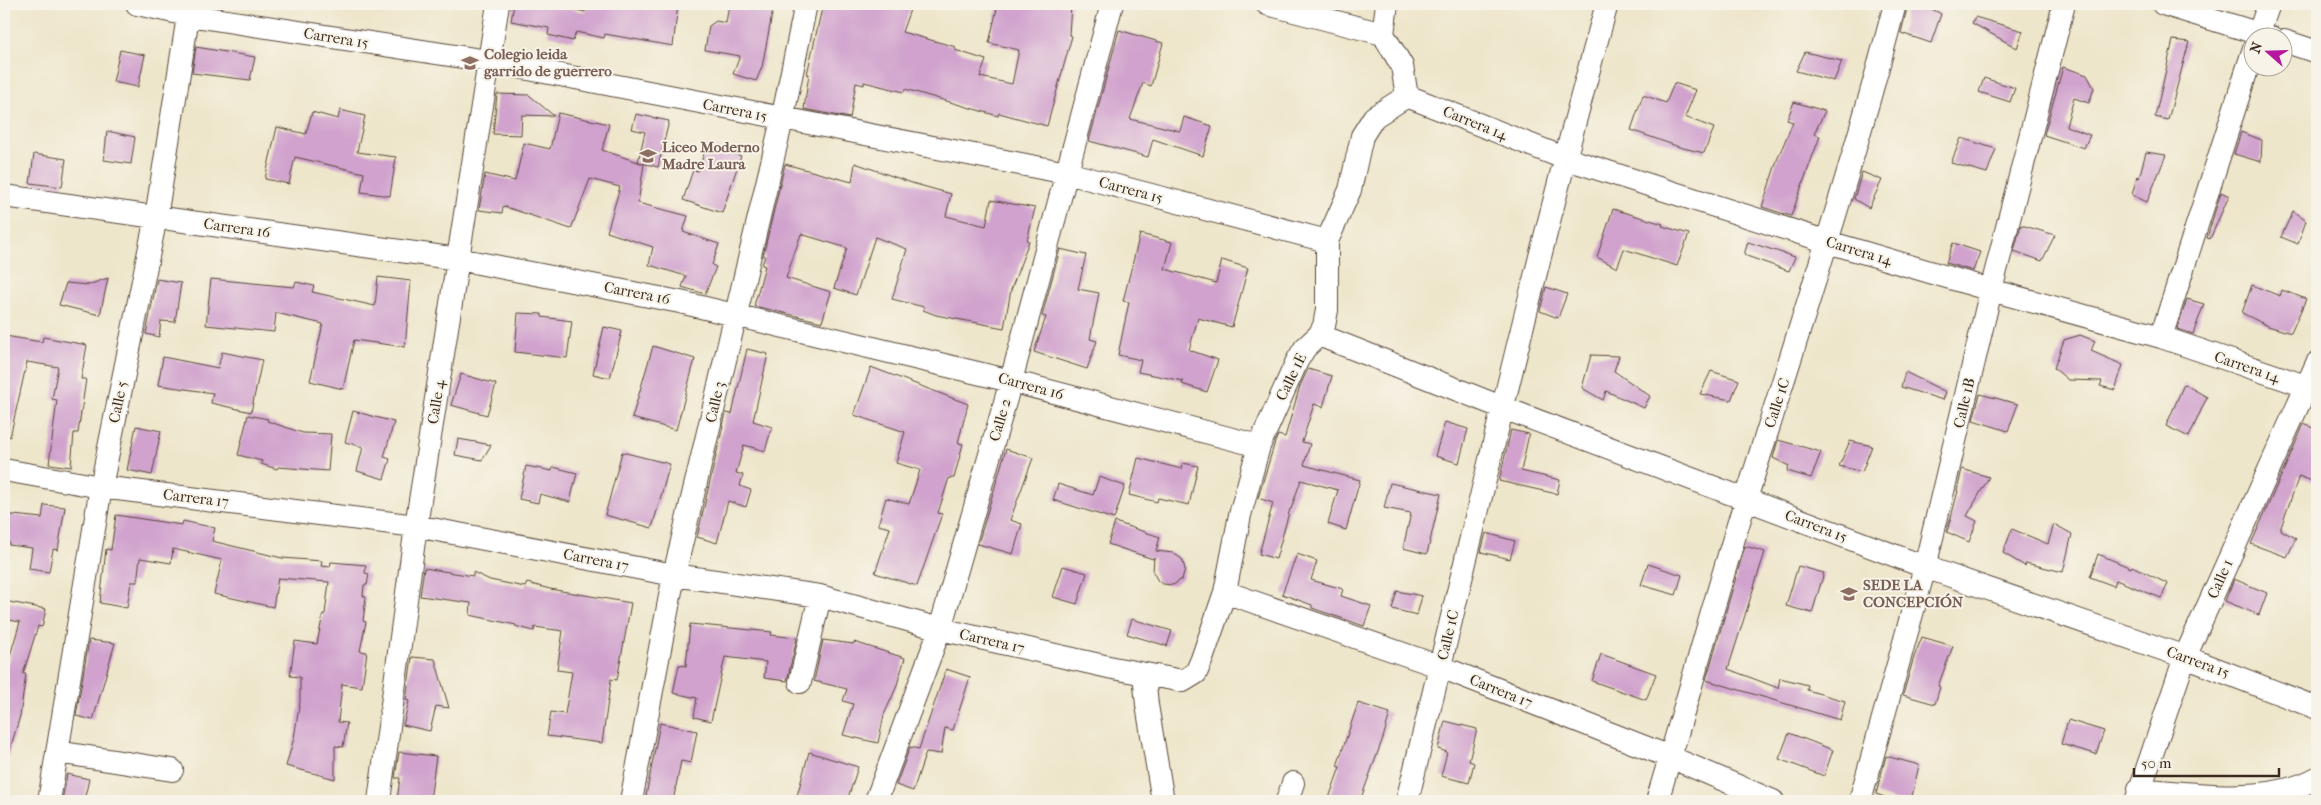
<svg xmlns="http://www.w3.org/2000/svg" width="2321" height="805" font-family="'IM FELL French Canon',serif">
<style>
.building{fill:#d0a2cd}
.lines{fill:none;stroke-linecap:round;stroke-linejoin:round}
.minor-casing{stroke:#564638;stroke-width:24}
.minor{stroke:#fff;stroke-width:22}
.labels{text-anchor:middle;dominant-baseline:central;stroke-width:4;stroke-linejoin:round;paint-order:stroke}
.street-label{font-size:15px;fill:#3b2a1e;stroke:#f7f3e8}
.education-label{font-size:15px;font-weight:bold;fill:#785e54;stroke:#f7f3e8;text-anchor:start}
</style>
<rect width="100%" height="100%" fill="#f7f3e8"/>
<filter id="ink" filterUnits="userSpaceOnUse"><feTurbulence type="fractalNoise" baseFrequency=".02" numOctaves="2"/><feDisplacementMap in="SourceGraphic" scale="10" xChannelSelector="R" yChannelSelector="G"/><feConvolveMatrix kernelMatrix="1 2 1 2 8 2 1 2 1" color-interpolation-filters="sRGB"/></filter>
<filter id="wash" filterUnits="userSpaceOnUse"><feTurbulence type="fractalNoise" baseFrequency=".0096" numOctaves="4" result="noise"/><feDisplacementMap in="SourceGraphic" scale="20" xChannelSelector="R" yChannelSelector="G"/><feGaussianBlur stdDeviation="1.12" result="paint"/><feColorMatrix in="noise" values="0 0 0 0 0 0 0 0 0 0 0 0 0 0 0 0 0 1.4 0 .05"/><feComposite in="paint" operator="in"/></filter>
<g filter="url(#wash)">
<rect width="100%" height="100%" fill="#eee6cb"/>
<g id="blocks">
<path class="building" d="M514,4H548L585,12L587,4L678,5L673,46L605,34L604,38L576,32L573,41L548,35L549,28L511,21Z
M729,4H774L762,67L756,81L733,74L740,56L705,50L709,26L716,21L726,23Z
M823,4H912L902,32L956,47L955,50L986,60L980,77L1012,84L1019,50L989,43L998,4H1071L1069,35L1072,36L1047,126L999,113L998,116L905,89L904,92L864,82V85L856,83L850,118L804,109L809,74H807Z
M1908,4H1923L1941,14L1931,43L1901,33Z
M1975,17L2023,31L2017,48L1972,23Z
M1119,30L1163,43L1151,86L1143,83L1130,119L1180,131L1184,117L1212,126L1203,156L1153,139L1148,157L1089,141Z
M2173,40L2189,42L2168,120L2155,117Z
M196,47L255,57L250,80L192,73Z
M120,50L145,55L138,87L113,82Z
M1805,52L1842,61L1834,81L1796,71Z
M2063,67L2087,75L2094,88L2089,103L2074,98L2066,126L2090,135L2084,148L2044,135Z
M1984,78L2015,88L2010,102L1979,92Z
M1674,83L1696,90L1685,117L1714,128L1704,153L1679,147L1631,130L1643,95L1666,103Z
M497,94L529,95L554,116L522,115L521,135L493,134Z
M1794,102L1825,111L1814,134L1820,136L1791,216L1762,207L1777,160L1793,122L1787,120Z
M340,110L365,116L357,152L396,157L390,196L361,192L364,173L295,157L289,184L265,179L277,127L306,134L312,112L338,119Z
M558,113L609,124L602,150L644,164L638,203L688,216L683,232L719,244L712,265L716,267L705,294L682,287L686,276L649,265L653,247L607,232L620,187L590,179L571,229L503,206L502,213L479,210L485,174L515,181L524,143L550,149Z
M636,114L669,121L658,167L638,162L645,132L632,129Z
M107,131L135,137L131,164L104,160Z
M2241,132L2262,140L2261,162L2234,154Z
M1961,138L1996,149L1987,173L1951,163Z
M707,145L741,156L722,213L683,200L693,170L698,171Z
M2146,152L2166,155L2147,202L2132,195L2137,176L2139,178Z
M34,154L66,159L62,187L30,183Z
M855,163L912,183L951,194L946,216L986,226L991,200L1035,208L1027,241H1029L1011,290L1004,328L936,315L923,310L924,307L892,299L907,249L875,237L856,295L834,288L847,248L801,234L786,278L831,292L822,322L754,306L765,266L762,265L765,256H763L785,164L852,182Z
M1862,172L1882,180L1869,208L1854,199Z
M2221,192L2229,196L2210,239L2207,238Z
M1613,209L1663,224L1662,226L1689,234L1677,266L1624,249L1617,268L1597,257Z
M2293,211L2306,221L2298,244L2281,237Z
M2021,225L2055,235L2042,261L2014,251Z
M1140,234L1172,242L1165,269L1216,283L1222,260L1248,268L1232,327L1198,318L1189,350L1218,360L1207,392L1182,384L1183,381L1138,372L1141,360L1118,355L1129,302L1123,301Z
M1748,242L1795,257L1789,271L1744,255Z
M1953,243L1980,252L1973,271L1946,263Z
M1060,249L1086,255L1078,289L1099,293L1090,339L1097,341L1087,369L1034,352L1046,317L1042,316Z
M378,277L411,281L405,347L354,340L343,389L310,381L323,324L276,313L274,332L206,325L211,279L294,287L296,282L314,286L312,292L375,306Z
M108,278L100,315L59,305L66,283L88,285Z
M157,279L181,283L175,322L161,321L159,337L146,334Z
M2252,285L2280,296L2282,290L2306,299L2291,333L2268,326L2242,313Z
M1546,287L1567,294L1558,318L1540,311Z
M2187,299L2204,304L2193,334L2177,329Z
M518,313L542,314V317L572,321L567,358L515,352Z
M604,327L622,331L610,378L593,374Z
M2080,335L2095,341L2091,351L2123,365L2115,390L2100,386L2102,381L2068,380L2054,368L2064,340Z
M5,336L42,342L43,337L87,345L81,379H86L78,433H74L71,467L49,464L57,400L52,399L58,367L27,362L10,437L4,436Z
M653,346L695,359L676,430L632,418Z
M747,349L768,354L753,421L772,427L765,451L744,445L736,473L743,475L740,486L751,490L746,507L728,501L717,543L697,537L726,413L732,414Z
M222,352L262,360L251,412L211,403L213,393L158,385L163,357L218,368Z
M1591,355L1619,356L1614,371L1650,396L1644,408L1606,391L1603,400L1582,388Z
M871,367L968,404L958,443L963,444L954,478H949L938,513L942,514L917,586L875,573L890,528L878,525L886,498L909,504L920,470L896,463L905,432L854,415Z
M1308,369L1332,376L1323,407L1314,404L1302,442L1310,444L1304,465L1360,480L1346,530L1328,524L1338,490L1301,480L1291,509H1290L1276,559L1259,554L1273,503L1258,498L1275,442L1278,435L1285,437L1300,386Z
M1711,371L1739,380L1731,400L1700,394Z
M1905,372L1946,392L1943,400L1901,387Z
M461,374L496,384L487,415L451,405Z
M2184,384L2207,397L2189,437L2166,426Z
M1980,394L2018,404L2008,431L1973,420Z
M353,411L394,422L384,457L390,459L384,479L357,471L363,447L345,442Z
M248,415L268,419L267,421L303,433L331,434L328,471L278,467L277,469L261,464L262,461L238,455Z
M1445,422L1468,429L1459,463L1435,456Z
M2304,424L2317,430V483L2299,476L2280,530L2296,538L2287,557L2251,544Z
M136,426L161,431L152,475L127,470Z
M1511,430L1529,434L1521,471L1560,480L1557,494L1499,481Z
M458,439L470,441L491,445L482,460L455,455Z
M1778,440L1821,452L1811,478L1787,471L1789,466L1773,458Z
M1850,441L1872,446L1862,472L1839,466Z
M1006,449L1033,458L1010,520L1022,524L1013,554L978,544Z
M622,452L670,464L652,528L605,515Z
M1138,458L1182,469L1183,463L1198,466L1189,505L1158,498L1157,502L1129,495Z
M526,466L552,471L553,467L577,473L570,502L540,494L538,503L519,499Z
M1962,469L1989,477L1967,516L1977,521L1969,542L1947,532L1958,491H1957Z
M1099,477L1125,486L1114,519L1053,500L1058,484L1093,495Z
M1390,483L1441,494L1427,554L1403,548L1411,513L1384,508Z
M44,505L65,507L58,550L53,549L49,572L29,569L32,548L9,545V542L4,541V514L42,518Z
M116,515L182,525L183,521L215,528L212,541L282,558L322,561L321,566L330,567L331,562L366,565L365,573L369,574L367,585H364L363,596L366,597L363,621L366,622L360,651L367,652L362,687L342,684L338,722L347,723L343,747L335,746V779L286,766L294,738L300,701V677L290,676L295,641L317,644L323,614H325L329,582L278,578L273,607L214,594L222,560L173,549L171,563L140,558L137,582H131L127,608L100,603L106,549L111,550Z
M1115,522L1160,537L1156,551L1173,553L1182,559L1185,569L1182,579L1173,585L1163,584L1158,581L1153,572L1154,557L1153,559L1108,544Z
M2054,524L2072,534L2063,572L2026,563L2025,566L2003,553L2012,529L2048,544Z
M1486,533L1515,541L1510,559L1481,552Z
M1745,546L1765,552L1728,669L1778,688L1780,678L1808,685L1807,690L1845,701L1840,720L1706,680Z
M1297,554L1317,561L1311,580L1343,589L1341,596L1371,606L1364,626L1312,608V605L1282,594Z
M2098,554L2131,568L2132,566L2168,584L2161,598L2116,580L2114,586L2090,577Z
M1648,564L1682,575L1676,595L1641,585Z
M1063,566L1087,573L1077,604L1053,597Z
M1798,566L1824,573L1812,613L1786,606Z
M424,568L473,576V572L490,580L525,587L527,583L550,589L631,603L617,680L611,679L602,743L547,736L551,712L565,714L572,672L557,670L563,631L535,627L534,631L515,626L516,625L470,615L471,603L420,596Z
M2234,579L2267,593L2259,615L2225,601Z
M1397,591L1422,596L1417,615L1392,609Z
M4,601L46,609L42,627L38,626L23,674H26L20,716L8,756L4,755V676L20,622L4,619Z
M1132,619L1172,631L1167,646L1127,634Z
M690,624L772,632L771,635L797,638L787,681L764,678L766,662L725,657L711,721L694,717L697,698L673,693L679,665L686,666Z
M1922,637L1953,646L1938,686L1940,687L1935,704L1903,695L1914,657Z
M89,640L115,643L93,720L76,716Z
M823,640L853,644L854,642L905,658L896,688L884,715L878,743L843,735L853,704L843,701L847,689L814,681Z
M1601,654L1656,674L1646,700L1592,681Z
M412,657L435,659L449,708L436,706L430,731L403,725L409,701L406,700Z
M946,669L970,677L953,730L945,728L941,754L926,752L913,791L896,785L910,747L919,749Z
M1358,703L1390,713L1383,738L1360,801H1328L1340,767L1337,766Z
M2068,720L2104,731L2096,754L2061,744Z
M1445,721L1477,729L1469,761L1474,763L1469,783L1441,776L1447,752L1438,749Z
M660,723L697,731L691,763L681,761L673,801H645Z
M1789,733L1833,750L1824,776L1779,759Z
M399,752L436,756L430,801H397L400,778H395Z
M809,752L858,767L847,801H817L797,796Z
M1886,756L1919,765L1911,801H1896L1876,794Z
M67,774L89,779L84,801H62Z"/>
</g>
</g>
<g filter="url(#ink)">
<use href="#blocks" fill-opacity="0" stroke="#564638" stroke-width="1"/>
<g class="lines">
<g class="minor-casing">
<path id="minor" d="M137,4L188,15L488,61L1067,173L1327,241
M1267,4L1383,34
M1387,4L1383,34L1402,66L1407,96
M2163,4L2273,38
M2257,38L2269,4
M2284,41L2317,52
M1407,96L1564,158L1828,242L1991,290L2161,337L2317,390
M4,196L458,259L680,302L1011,381L1259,446
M1319,335L1501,407L1925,567L2185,657L2317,708
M2161,337L2254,48
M4,470L101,487L416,526L674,575L820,596L940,629L1113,668L1183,681L1196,673L1202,659L1225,592L1240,515L1259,446L1297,361L1305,348L1319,335L1324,326L1327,310V241L1350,190L1362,136L1374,117L1407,96
M1225,592L1441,667L1670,757L1773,801
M1144,674L1147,705L1163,801
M800,682L820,596
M57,752L172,770
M2139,789C2194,794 2268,805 2317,778
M49,801L101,487L156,217L190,4
M379,801L416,526L498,4
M631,801L674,575L782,120L806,4
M876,801L940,629L1011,381L1112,4
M1287,801L1293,783
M1407,801C1473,535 1533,268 1607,4
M1657,801C1688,700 1715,597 1747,496C1798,333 1852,170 1895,4
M1860,801L1925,567L1991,290L2064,4
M2136,801L2185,657L2317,363"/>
</g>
<use href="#minor" class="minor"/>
</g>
</g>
<defs>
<g id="school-bare" transform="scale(1.35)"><path d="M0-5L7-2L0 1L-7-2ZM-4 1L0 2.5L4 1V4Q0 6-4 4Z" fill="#8d6e63" stroke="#f7f3e8" stroke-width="2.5" paint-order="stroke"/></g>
</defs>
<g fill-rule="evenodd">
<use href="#school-bare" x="470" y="63"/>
<use href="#school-bare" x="648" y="156"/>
<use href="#school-bare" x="1849" y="594"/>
</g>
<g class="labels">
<g class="street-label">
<text transform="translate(336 38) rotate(9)">Carrera 15</text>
<text transform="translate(735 110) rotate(11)">Carrera 15</text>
<text transform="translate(1475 123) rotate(22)">Carrera 14</text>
<text transform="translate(1131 190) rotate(15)">Carrera 15</text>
<text transform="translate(237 228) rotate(8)">Carrera 16</text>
<text transform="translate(1859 251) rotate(17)">Carrera 14</text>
<text transform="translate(637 293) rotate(11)">Carrera 16</text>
<text transform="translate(2247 367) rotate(19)">Carrera 14</text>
<text transform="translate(1291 377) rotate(-64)">Calle 1E</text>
<text transform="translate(1031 386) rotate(15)">Carrera 16</text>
<text transform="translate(118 402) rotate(-79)">Calle 5</text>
<text transform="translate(436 402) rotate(-81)">Calle 4</text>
<text transform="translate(715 402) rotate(-77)">Calle 3</text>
<text transform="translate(1777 403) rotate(-72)">Calle 1C</text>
<text transform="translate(1964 403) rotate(-77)">Calle 1B</text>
<text transform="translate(1000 420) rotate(-74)">Calle 2</text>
<text transform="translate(196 498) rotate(7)">Carrera 17</text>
<text transform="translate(1816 526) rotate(21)">Carrera 15</text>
<text transform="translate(596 560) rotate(11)">Carrera 17</text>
<text transform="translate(2220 579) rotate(-66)">Calle 1</text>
<text transform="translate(1448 635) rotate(-77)">Calle 1C</text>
<text transform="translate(992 641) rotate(13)">Carrera 17</text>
<text transform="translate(2198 662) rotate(20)">Carrera 15</text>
<text transform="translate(1501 691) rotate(22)">Carrera 17</text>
</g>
<g class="education-label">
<text x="484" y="54">Colegio leida<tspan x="484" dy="17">garrido de guerrero</tspan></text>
<text x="662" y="147">Liceo Moderno<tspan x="662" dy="17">Madre Laura</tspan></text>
<text x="1863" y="585">SEDE LA<tspan x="1863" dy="17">CONCEPCIÓN</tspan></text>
</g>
</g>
<rect width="2321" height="805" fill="none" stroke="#f7f3e8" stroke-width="20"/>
<g transform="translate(2268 52) rotate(290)"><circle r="24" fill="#f7f3e8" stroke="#aca397"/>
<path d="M0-4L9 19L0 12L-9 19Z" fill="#b5179e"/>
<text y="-8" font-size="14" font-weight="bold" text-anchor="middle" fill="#3b2a1e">N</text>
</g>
<path d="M2134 768v8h145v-8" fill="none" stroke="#3b2a1e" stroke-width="2.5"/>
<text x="2141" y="768" font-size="15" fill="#3b2a1e" stroke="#f7f3e8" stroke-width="4" paint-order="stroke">50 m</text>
</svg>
